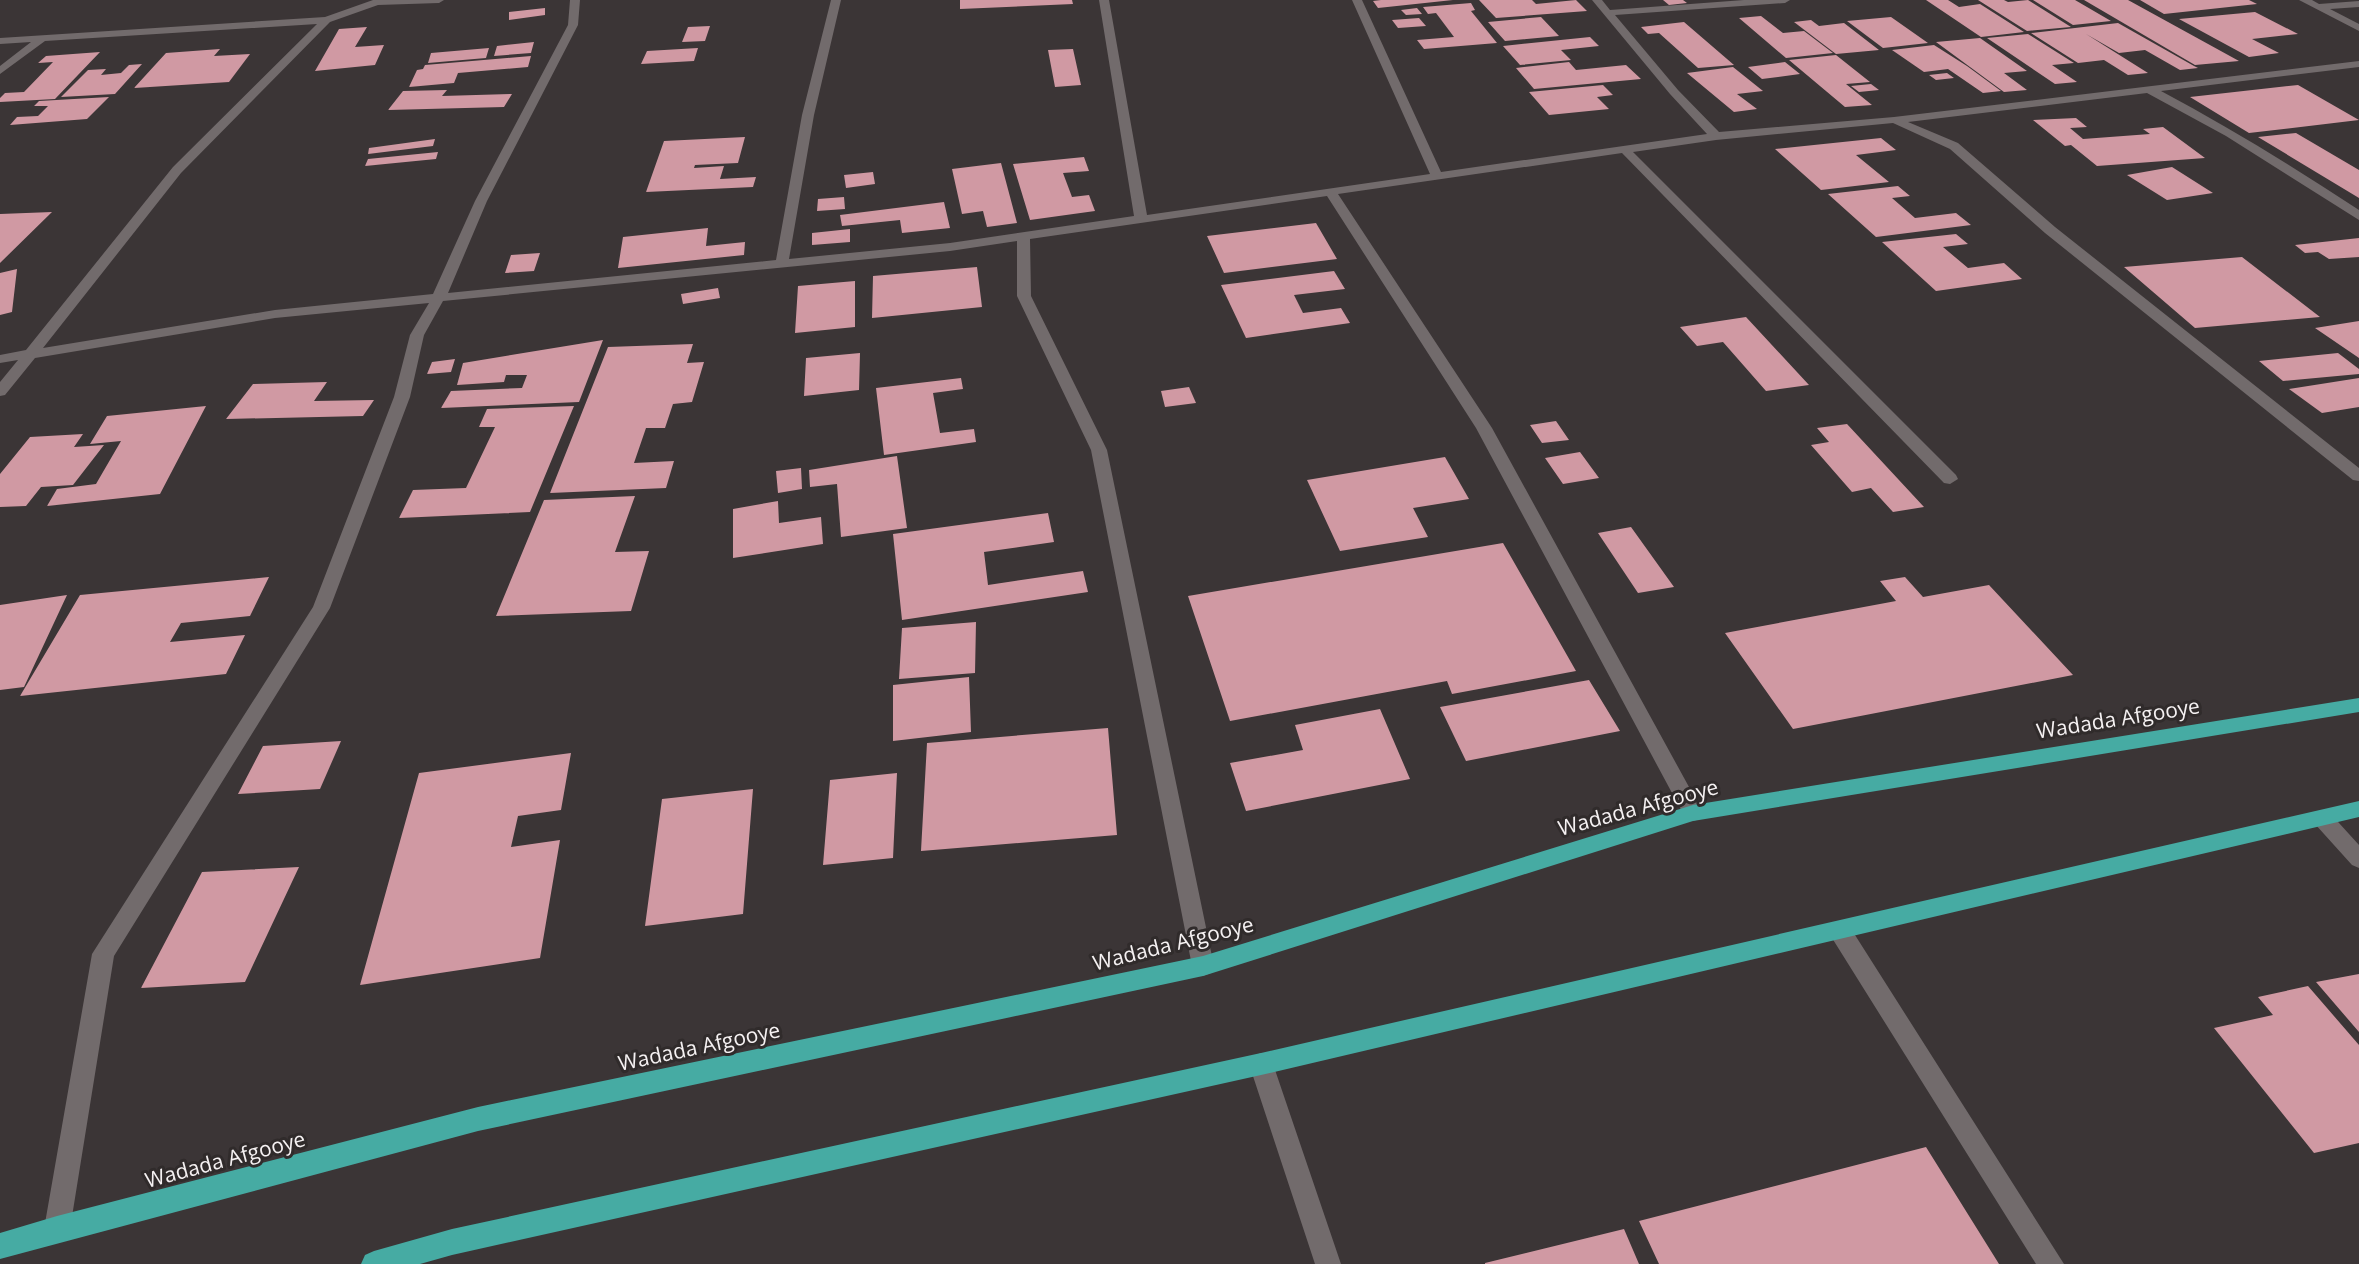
<svg xmlns="http://www.w3.org/2000/svg" width="2359" height="1264" font-family="'Open Sans',sans-serif">
<style>
.building{fill:#d099a3}
.lines{fill:none;stroke-linecap:round;stroke-linejoin:round}
.minor{fill:#726b6c;fill-rule:evenodd}
.highway{fill:#46aba3;fill-rule:evenodd}
.labels{text-anchor:middle;dominant-baseline:central;stroke-width:6;stroke-linejoin:round;paint-order:stroke}
.near-street-label{font-size:21px;fill:#f5f1f2;stroke:#302b2b}
</style>
<rect width="100%" height="100%" fill="#3b3536"/>
<path class="building" d="M960,0H1072L1073,4L960,9Z
M1453,0L1378,8L1373,1L1381,0Z
M1479,0H1532L1536,4L1576,0L1587,11L1496,18Z
M1663,0H1683L1687,3L1669,5Z
M1926,0H1948L1959,7L1980,4L2024,32L1981,37Z
M1978,0H2004L2008,2L2028,0L2071,27L2027,31Z
M2033,0H2075L2111,21L2073,25Z
M2084,0H2128L2239,61L2195,65Z
M2140,0H2249L2257,4L2164,14Z
M1471,3L1475,10L1471,11L1497,43L1424,49L1417,40L1454,37L1436,13L1428,14L1423,7Z
M545,8V15L509,20V12Z
M1417,8L1422,14L1406,15L1401,10Z
M2255,12L2298,34L2252,39L2279,53L2249,57L2179,19Z
M1761,16L1783,33L1804,31L1833,53L1786,58L1739,18Z
M1541,17L1559,36L1505,41L1488,22Z
M1891,17L1928,43L1883,48L1847,21Z
M1419,18L1426,26L1398,28L1392,20Z
M1811,20L1819,26L1844,23L1879,50L1836,54L1794,22Z
M1684,22L1734,65L1698,68L1659,33L1648,34L1641,27Z
M2118,23L2194,66L2198,68L2180,70L2145,50L2119,53L2086,34L2148,73L2128,75L2104,60L2078,63L2031,33Z
M710,26L705,41L682,42L688,27Z
M367,27L355,47L384,45L375,65L315,71L339,29Z
M2028,34L2074,63L2052,65L2077,82L2055,84L1987,38Z
M1590,37L1599,46L1561,50L1571,60L1520,65L1503,46Z
M1980,38L2027,71L2004,73L2027,90L2004,92L1936,42Z
M534,42L531,53L494,56L497,46Z
M1934,45L1967,66L2001,91L1983,93L1948,69L1924,72L1892,50Z
M489,48L486,58L428,63L431,53Z
M698,48L694,61L641,64L647,51Z
M220,49L214,56L250,54L229,82L134,88L166,53Z
M1073,49L1081,85L1055,87L1048,50Z
M100,52L55,99L0,102V98L5,93L24,92L53,62L38,63L46,56Z
M1836,55L1870,82L1846,84L1872,105L1845,107L1789,60Z
M531,56L528,67L458,73L454,83L409,87L417,70L423,69L425,65Z
M1569,62L1576,70L1626,65L1641,79L1534,89L1516,68Z
M1785,62L1800,74L1762,79L1748,67Z
M142,64L115,94L61,97L88,70L106,69L101,75L121,73L129,65Z
M1733,67L1763,91L1737,94L1757,109L1734,112L1687,73Z
M1947,73L1954,78L1936,80L1929,75Z
M1871,84L1879,90L1859,92L1851,86Z
M1603,85L1613,95L1597,97L1609,109L1549,115L1529,92Z
M2298,85L2359,120L2249,133L2190,97Z
M447,90L442,96L512,94L504,107L388,110L403,91Z
M109,97L87,119L10,125L17,117L38,116L48,106H34L39,101Z
M2076,118L2087,127L2070,128L2083,139L2150,134L2143,129L2163,127L2205,158L2097,166L2071,145L2065,146L2033,120Z
M2296,133L2359,170V198L2258,137Z
M745,137L738,163L695,165L694,168L724,166L720,179L756,177L753,187L646,192L664,141Z
M1881,138L1896,150L1856,155L1889,182L1821,190L1775,149Z
M435,139L433,146L368,154L369,148Z
M438,152L436,159L365,166L368,159Z
M1084,157L1089,171L1063,173L1072,197L1089,195L1095,211L1030,220L1013,164Z
M1001,163L1017,223L987,227L983,211L962,214L952,169Z
M2172,167L2213,193L2167,200L2127,175Z
M873,172L875,184L846,188L844,175Z
M1898,186L1910,196L1892,198L1915,218L1956,213L1971,225L1876,237L1828,194Z
M844,197L845,209L817,211L818,199Z
M944,202L950,228L902,233L900,220L842,226L840,215Z
M52,212L0,263V214Z
M1316,223L1337,259L1224,273L1207,236Z
M708,228L706,246L745,242L744,255L618,268L623,237Z
M850,229V242L812,245V233Z
M1956,234L1968,244L1943,247L1968,268L2004,263L2022,279L1936,291L1882,242Z
M2359,238V257L2329,259L2318,252L2305,253L2295,245Z
M540,253L534,271L505,273L511,255Z
M2242,257L2320,317L2195,328L2124,267Z
M977,267L982,307L872,318L873,276Z
M17,269L12,312L0,315V273Z
M1334,271L1345,289L1294,295L1303,313L1341,308L1350,323L1246,338L1221,285Z
M855,281V327L795,333L798,286Z
M718,288L720,298L683,304L681,294Z
M1746,317L1809,385L1766,391L1723,342L1697,346L1680,327Z
M2359,321V358L2315,328Z
M603,340L579,402L441,408L451,391L522,388L527,375H506L504,382L457,385L463,363Z
M693,344L687,363L704,362L692,402L673,404L665,428H646L634,463L674,461L666,488L550,493L608,347Z
M860,353L859,390L804,396L806,358Z
M2338,353L2359,369V374L2283,381L2259,361Z
M455,359L451,372L427,374L432,362Z
M961,378L963,389L933,393L940,433L974,429L976,442L884,455L876,388Z
M2359,378V407L2322,413L2289,389Z
M327,382L314,401L374,400L363,416L226,419L253,384Z
M1189,387L1196,403L1165,407L1161,391Z
M206,406L160,494L47,506L57,489L96,484L121,441L90,444L107,416Z
M574,406L530,512L399,518L413,490L466,488L495,427H479L487,409Z
M1556,421L1569,440L1542,443L1530,425Z
M1847,424L1924,507L1893,512L1871,488L1852,492L1811,445L1829,442L1817,428Z
M83,434L74,447L104,445L73,485L41,487L26,506L0,507V474L30,437Z
M1580,452L1599,478L1563,484L1545,458Z
M897,456L907,528L841,537L837,484L810,487L809,470Z
M1445,457L1469,499L1413,508L1428,537L1340,551L1307,480Z
M801,468L802,489L778,493L776,471Z
M635,496L615,552L649,551L631,611L496,616L544,500Z
M778,501L779,523L821,517L823,544L733,558V509Z
M1048,513L1054,542L984,552L988,585L1083,571L1088,592L902,620L893,534Z
M1631,527L1674,587L1638,593L1598,533Z
M1503,543L1576,671L1452,694L1447,681L1230,721L1188,596Z
M269,577L250,616L181,623L170,642L245,635L226,674L20,696L80,595Z
M1905,577L1923,597L1989,585L2073,675L1793,729L1725,633L1896,601L1880,581Z
M67,595L24,687L0,690V605Z
M976,622L975,673L899,679L902,628Z
M969,677L971,732L893,741V685Z
M1589,680L1620,731L1466,761L1440,707Z
M1380,709L1410,779L1246,811L1230,763L1303,750L1295,725Z
M1108,728L1117,835L921,851L927,743Z
M341,741L320,789L238,794L263,746Z
M571,753L561,810L518,816L511,847L560,840L540,958L360,985L419,773Z
M897,773L893,858L823,865L830,780Z
M753,789L743,914L645,926L662,799Z
M299,867L245,982L141,988L202,872Z
M2359,974V1032L2316,982Z
M2308,986L2359,1045V1143L2314,1153L2214,1028L2273,1015L2258,997Z
M1926,1147L1999,1264H1659L1639,1221Z
M1624,1229L1639,1264H1485V1263Z"/>
<g class="lines">
<path class="minor" d="M373,0H444L439,3L378,5L330,22L181,173L43,348L275,310L433,294L475,201L568,25L570,0H580L578,25L487,201L448,293L776,260L802,115L831,0H841L814,115L789,259L950,243L1134,216L1099,0H1109L1147,215L1430,174L1352,0H1362L1441,172L1707,134L1670,94L1592,0H1602L1610,10L1744,0H1790L1785,3L1615,15L1678,90L1719,132L1894,117L2359,61V67L2161,91C2229,127 2295,168 2359,210V220L2226,136L2147,93L1908,122L1958,143L2055,227L2359,468V481L2353,480L2045,233L1950,149L1893,123L1716,140L1633,152L1956,475L1958,479L1950,484L1944,483L1622,153L1338,194L1492,428L1700,807L1703,813L1700,819L1693,821L1686,819L1476,428L1327,196L1030,239L1031,296L1107,450L1214,966L1211,973L1203,976L1195,973L1192,966L1091,450L1017,296V241L950,251L443,301L424,335L410,397L330,608L114,956L70,1229L66,1238L57,1242L48,1238L44,1229L92,954L313,607L394,397L410,335L429,303L275,318L35,358L5,395L0,396V382L18,360L0,363V355L26,350L173,167L317,24L45,41L0,74V66L31,42L0,44V38L325,17Z
M2299,0H2312L2319,4L2359,1V7L2330,9L2359,24V31Z
M2322,810L2329,812L2359,845V868L2352,865L2315,824L2312,818L2315,812Z
M1840,921L1848,924L2064,1264H2036L1832,938L1829,931L1832,924Z
M1261,1053L1269,1056L1273,1064L1341,1264H1315L1249,1064L1253,1056Z"/>
<path class="highway" d="M2359,698V712L1693,821L1203,976L478,1131L0,1259V1233L57,1216L478,1107L1203,956L1693,805Z
M2359,801V817L1261,1075L452,1255L420,1264H361L365,1255L374,1251L452,1229L1261,1053Z"/>
</g>
<g class="labels">
<g class="near-street-label">
<text transform="translate(2118 718) rotate(-9)">Wadada Afgooye</text>
<text transform="translate(1638 807) rotate(-15)">Wadada Afgooye</text>
<text transform="translate(1173 943) rotate(-14)">Wadada Afgooye</text>
<text transform="translate(699 1046) rotate(-12)">Wadada Afgooye</text>
<text transform="translate(225 1159) rotate(-15)">Wadada Afgooye</text>
</g>
</g>
</svg>
